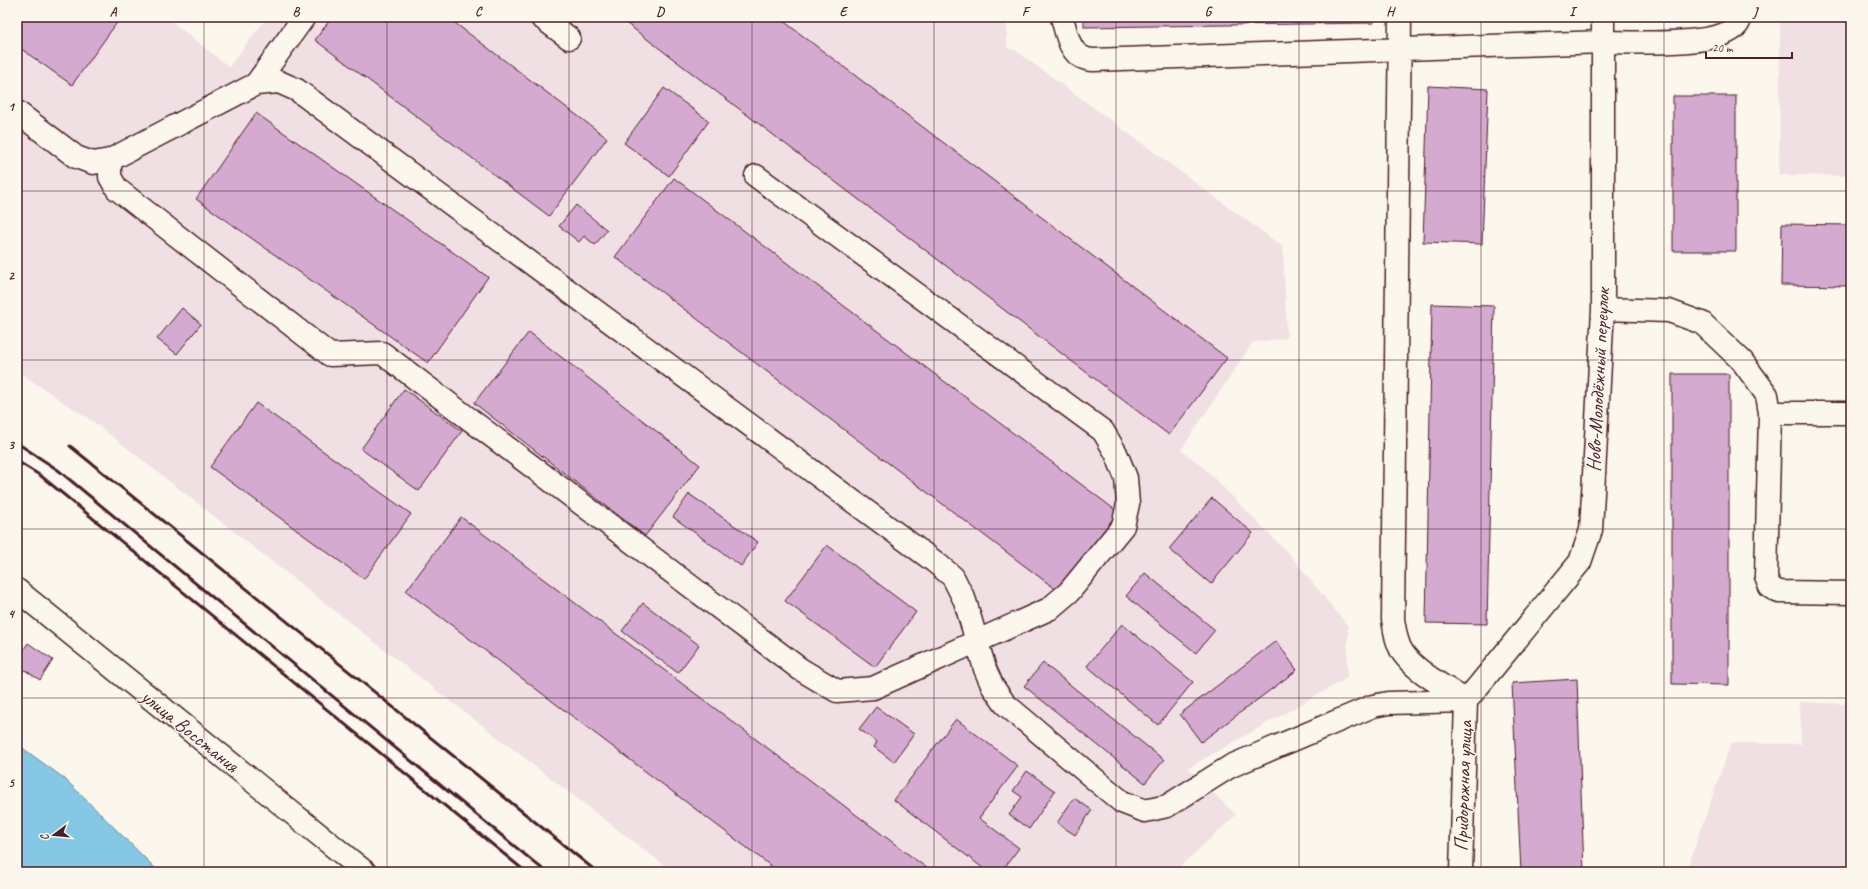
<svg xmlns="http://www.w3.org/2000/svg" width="1868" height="889" font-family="Caveat,sans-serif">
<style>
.built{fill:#f0e0e4}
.water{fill:#84c8e5;stroke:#6d849b}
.building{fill:#d5aad0;stroke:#4a1f2b}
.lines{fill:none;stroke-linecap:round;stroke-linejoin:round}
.minor-casing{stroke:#4a1f2b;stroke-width:25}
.minor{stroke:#fbf7ec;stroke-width:22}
.rail{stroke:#4a1f2b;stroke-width:3}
.grid{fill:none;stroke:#4a1f2b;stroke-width:1;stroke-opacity:0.55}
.labels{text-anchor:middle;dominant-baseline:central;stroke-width:3;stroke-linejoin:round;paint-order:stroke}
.street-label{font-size:20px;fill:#4a1f2b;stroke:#fbf7ec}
.neatline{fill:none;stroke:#4a1f2b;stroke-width:1.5}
.grid-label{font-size:13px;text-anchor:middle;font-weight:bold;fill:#4a1f2b}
</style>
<rect width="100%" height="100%" fill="#fbf7ec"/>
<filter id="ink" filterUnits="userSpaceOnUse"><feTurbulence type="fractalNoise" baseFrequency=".025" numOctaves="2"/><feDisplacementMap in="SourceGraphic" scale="8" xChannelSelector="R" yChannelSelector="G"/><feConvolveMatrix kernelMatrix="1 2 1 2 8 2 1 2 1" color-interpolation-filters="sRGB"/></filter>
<g filter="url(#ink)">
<path class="built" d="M17,17H166L229,67L267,17H1007V48L1015,50L1283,247L1287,338L1253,342L1181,450L1200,464L1290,555L1348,626L1347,678L1188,768L1236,815L1174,872H673L432,687L95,423L17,371Z
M1780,17H1851V176L1779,175Z
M1800,702L1851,704V872H1686L1731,743L1801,744Z"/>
<path class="water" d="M17,744L65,779L159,872H17Z"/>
<path class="building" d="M17,17H121L72,85L17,46Z
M332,17H447L607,138L549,216L315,40Z
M618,17H778L1227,358L1169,435Z
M1084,17H1374V23L1084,27Z
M1428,86L1488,89L1482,244L1423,242Z
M664,88L709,121L669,176L624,143Z
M1673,96H1736V251H1673Z
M256,113L488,277L428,363L196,199Z
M674,178L1118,512L1058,591L615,257Z
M576,205L607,230L595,245L584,236L579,242L559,226Z
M1782,224L1851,225V286L1781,285Z
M1432,304L1494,306L1487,624L1426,623Z
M182,308L201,324L177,354L157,339Z
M529,332L700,465L645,536L474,403Z
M1672,374H1729V685L1672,684Z
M404,389L462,431L419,491L361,449Z
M256,403L411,514L364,579L210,467Z
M689,494L758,542L741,566L673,517Z
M1212,498L1253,533L1211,584L1169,549Z
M461,517L932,872H779L406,591Z
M827,545L916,612L875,667L785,601Z
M1145,573L1215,630L1196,653L1126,596Z
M643,603L699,645L678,673L622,631Z
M1122,624L1193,682L1158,725L1087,666Z
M1276,641L1297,670L1201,742L1180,714Z
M28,643L53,660L40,680L17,665V660Z
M1043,663L1164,760L1145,783L1024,686Z
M1577,679L1584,872H1521L1512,683Z
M876,707L914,734L894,762L874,747L877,742L859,729Z
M956,719L1018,766L979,818L1019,848L1001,872H988L894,800Z
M1027,771L1055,791L1029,829L1009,815L1022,797L1013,791Z
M1074,798L1092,810L1075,835L1057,823Z"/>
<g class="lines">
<g class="minor-casing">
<path id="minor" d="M541,17L569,38
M1062,17C1067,36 1070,59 1093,60L1603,42C1631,42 1720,48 1737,25C1739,23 1740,20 1741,17
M1400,17L1393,619C1395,632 1397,647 1406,657C1420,674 1447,688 1466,701
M256,84L304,17
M17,112L76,157L93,163L110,160L256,84L279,82L297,90L935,562L953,577L965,601L985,669L993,687L1005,704L1122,802L1145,811L1167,806L1231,766L1373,706L1388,703L1466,701
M110,160V177L117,189L330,355L382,353L800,669L837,691L873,688L1049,609L1069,592L1123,526L1128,504L1126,478L1116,453L1103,431L756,176
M1603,309L1669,311L1702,323L1742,361L1767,395L1770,413H1851
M1770,413L1766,577L1770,587L1779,592L1851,593
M17,590L365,872
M1466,701L1580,562L1591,530L1603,309V17
M1461,872L1466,701"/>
</g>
<use href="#minor" class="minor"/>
<path class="rail" d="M17,443L58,470L546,872
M70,446L597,872
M17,461L41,476L526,872"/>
</g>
</g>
<path class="grid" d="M204,17V872M387,17V872M569,17V872M752,17V872M934,17V872M1116,17V872M1299,17V872M1481,17V872M1664,17V872M17,191H1851M17,360H1851M17,529H1851M17,698H1851"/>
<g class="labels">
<g class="street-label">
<text transform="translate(1598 380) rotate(-87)">Ново-Молодёжный переулок</text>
<text transform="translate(190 731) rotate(39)">улица Восстания</text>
<text transform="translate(1463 786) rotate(-88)">Придорожная улица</text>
</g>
</g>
<rect width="1868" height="889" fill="none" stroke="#fbf7ec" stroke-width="44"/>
<g transform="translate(54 835) rotate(254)" stroke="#fbf7ec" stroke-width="3" paint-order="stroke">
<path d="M0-3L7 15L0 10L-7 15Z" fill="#4a1f2b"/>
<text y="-6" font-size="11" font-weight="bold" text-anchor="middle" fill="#4a1f2b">С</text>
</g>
<path d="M1706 52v6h86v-6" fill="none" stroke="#4a1f2b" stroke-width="2"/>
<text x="1712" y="52" font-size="12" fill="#4a1f2b" stroke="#fbf7ec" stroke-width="3" paint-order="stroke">20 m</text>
<rect x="22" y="22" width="1824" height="845" class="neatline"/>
<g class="grid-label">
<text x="113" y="16">A</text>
<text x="296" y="16">B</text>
<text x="478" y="16">C</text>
<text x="660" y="16">D</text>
<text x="843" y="16">E</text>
<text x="1025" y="16">F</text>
<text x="1208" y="16">G</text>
<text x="1390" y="16">H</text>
<text x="1572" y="16">I</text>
<text x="1755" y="16">J</text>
<text x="11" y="111">1</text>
<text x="11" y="280">2</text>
<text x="11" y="449">3</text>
<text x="11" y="618">4</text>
<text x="11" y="787">5</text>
</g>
</svg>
